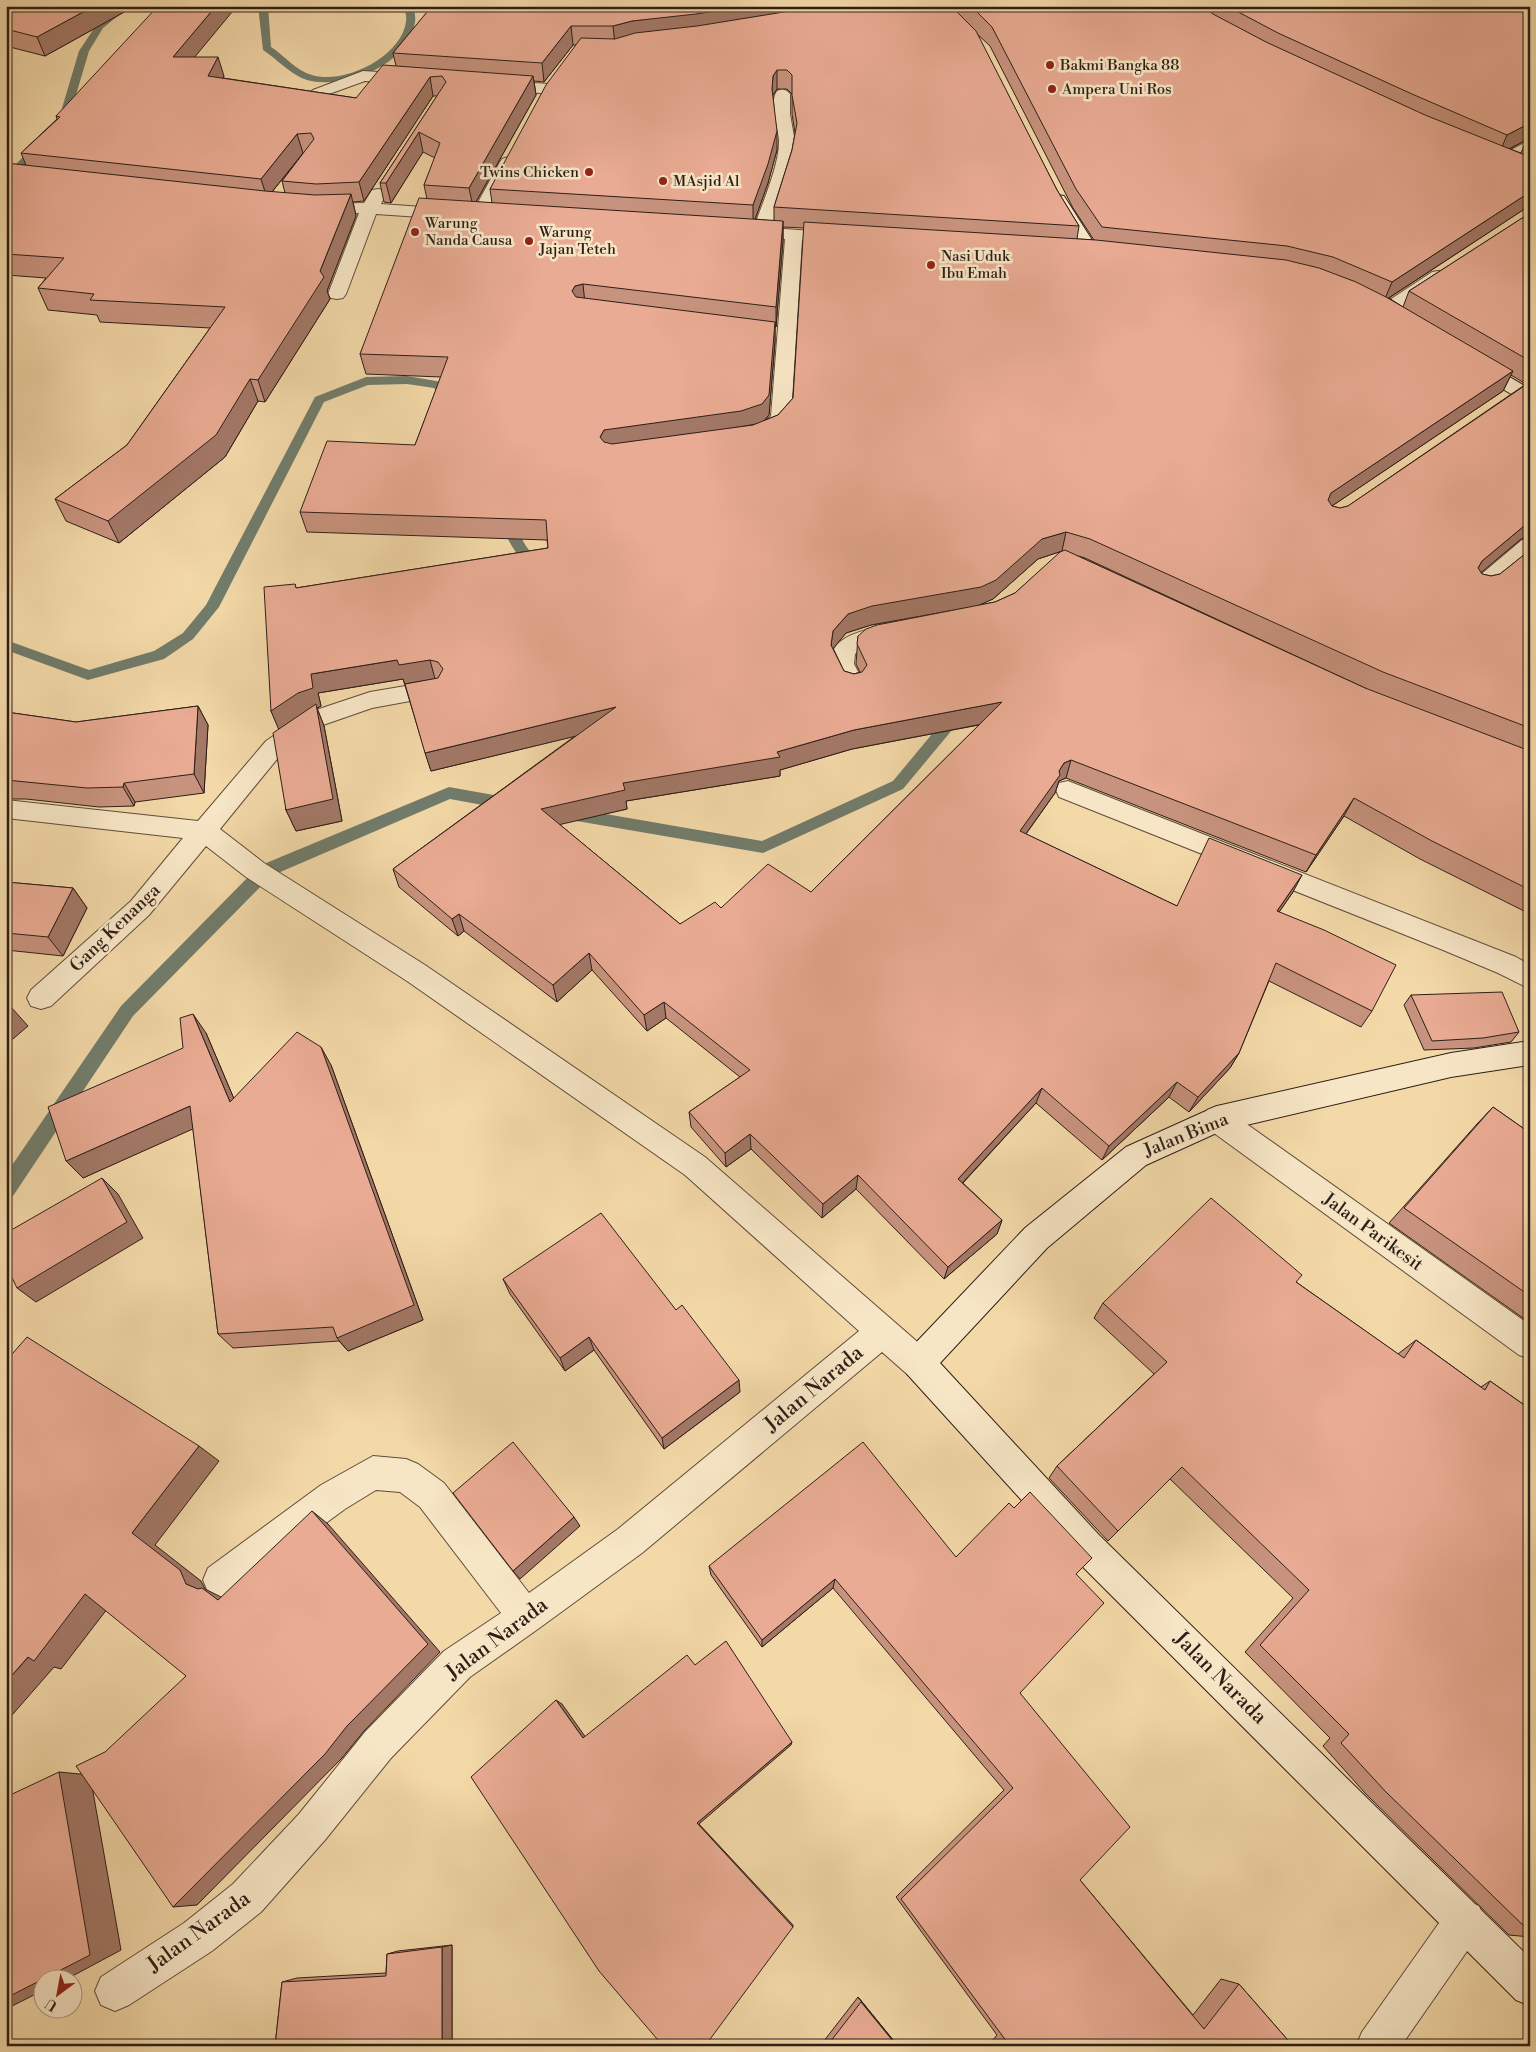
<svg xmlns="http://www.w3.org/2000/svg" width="1536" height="2052" font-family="'Libre Bodoni',serif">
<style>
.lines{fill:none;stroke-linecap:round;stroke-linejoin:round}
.stream{fill:#717c6b;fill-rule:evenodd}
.minor-casing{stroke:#5f4c3b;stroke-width:2}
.secondary-casing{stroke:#2e1e17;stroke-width:2}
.minor{fill:#f7e6c6;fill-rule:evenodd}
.secondary{fill:#f7e6c6;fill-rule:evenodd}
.wall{fill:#c8937e;stroke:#2e1e17;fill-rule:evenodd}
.shaded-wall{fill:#a37867;stroke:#2e1e17}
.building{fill:#e9ab93;stroke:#2e1e17;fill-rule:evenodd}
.poi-dot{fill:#8f2418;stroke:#f7e6c6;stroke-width:2}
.labels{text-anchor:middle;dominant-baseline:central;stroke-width:5;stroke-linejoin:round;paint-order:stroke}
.far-poi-label{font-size:15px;fill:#2e1e17;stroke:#f7e6c6;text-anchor:start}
.street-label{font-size:18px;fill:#2e1e17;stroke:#f7e6c6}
.near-street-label{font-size:21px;fill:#2e1e17;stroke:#f7e6c6}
</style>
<rect width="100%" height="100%" fill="#f3d8a8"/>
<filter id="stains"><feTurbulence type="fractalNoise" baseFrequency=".004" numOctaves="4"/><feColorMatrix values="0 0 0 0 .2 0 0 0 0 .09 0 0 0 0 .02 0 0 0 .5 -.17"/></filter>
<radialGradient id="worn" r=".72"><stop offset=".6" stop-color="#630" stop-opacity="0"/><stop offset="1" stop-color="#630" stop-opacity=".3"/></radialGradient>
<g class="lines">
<path class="stream" d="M120,6H130L103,28L89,51L67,125L66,127H58L57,125L79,51L97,24Z
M258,6H268L271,47C284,55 296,71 312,75C344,85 401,57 406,22C407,17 405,11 404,6H414C414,11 416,17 415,22C409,65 345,90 307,80C291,75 277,59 263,50Z
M41,142L46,145L45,147L10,182L6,183V174L37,143Z
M407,376L442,382L457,402L451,406L447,405L434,388L407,384L368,385L324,402L219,607L193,639L164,659L88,680L6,650V640L89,670L154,651L183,633L206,605L315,397L366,377Z
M504,513C515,516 520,537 526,546C531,555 541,558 547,566L545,569C522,575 505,533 497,517Z
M957,709L962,710L964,714L962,718L903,789L763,853L565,819L559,817L557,813L559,809L565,807L762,841L893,781L952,710Z
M449,787L510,798L516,800L518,804L516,808L510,810L450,799L271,876L133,1016L13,1196L6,1199V1174L121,1006L259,866Z"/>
<g class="minor-casing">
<path id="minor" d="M363,71L411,74L416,76L419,79L416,82L411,84L365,81L318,98L313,96L310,93L313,90Z
M499,81L550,84L555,86L558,89L555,92L550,94L494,89L491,86L494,83Z
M782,89L787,91L790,94V114L795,142L790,169L771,228L840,233L846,234L849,238L846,242L840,243L802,240L791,417C782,430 767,444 750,439L747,435C752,428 764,424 771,416L785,239L745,236L739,235L736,231L739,227H754C762,204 780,163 779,140C778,127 769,102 777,91Z
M1530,140V152L1506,165H1494L1492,162L1494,159Z
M508,157L514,159L516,162L487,215L485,219H473L471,215L500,162L502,159Z
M378,189L384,190L386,194L381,204L450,209L456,210L458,214L456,218L450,219L376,214L346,294L343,298L337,299L331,298L328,294L359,213L316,214L310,213L308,209L310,205L316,204L364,203L372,190Z
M1438,271L1444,272L1447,276L1444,280L1391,315L1385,316L1379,315L1376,311L1379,307L1432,272Z
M1530,538V557L1488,592L1480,594L1472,592L1469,587L1472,582L1522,540Z
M893,623L901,626L904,631L901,636L863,647L855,654L854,664L864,683L860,689L852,691L844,689C840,682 833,672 832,664C826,634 873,629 893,623Z
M435,681L443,683L447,689L443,695L372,708L323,725L282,753L220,829L264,863L425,965L705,1157L929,1352L934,1363L929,1374L918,1379L907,1374L882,1352L642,1553L538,1629L470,1677L391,1758L325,1840L261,1912L212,1951L129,2005L115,2011L101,2005L95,1991L101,1977L184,1923L233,1884L299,1814L365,1732L444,1651L501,1613L420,1507L400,1492L376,1490L345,1509L232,1592L220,1597L208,1592L203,1580L208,1568L321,1485L373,1456L406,1459L418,1464L444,1483L529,1593L618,1529L859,1331L685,1175L407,981L246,877L206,846L149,915L51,1006L41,1009L31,1006L27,998L31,990L131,901L183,838L6,818V800L198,821L266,741L307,713L370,692Z
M1068,781L1516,957L1530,965V989L1498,973L1443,950L1059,797L1056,790L1059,783Z
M1217,1106L1227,1110L1530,1325V1359L1519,1355L1207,1128L1203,1119L1207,1110Z
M1465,1900L1479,1906L1485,1920L1479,1934L1401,2046H1356L1362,2032L1451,1906Z"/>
</g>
<g class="secondary-casing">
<path id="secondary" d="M1058,195L1064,196L1097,248L1119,251L1122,255L1119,259L1113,260L1085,257L1050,200L1052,196Z
M1474,358L1481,360L1530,389V403L1523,401L1467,368L1465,364L1467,360Z
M1530,1041V1065L1451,1077L1221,1131L1146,1165L1047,1248L940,1363L1099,1535L1530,1958V2006L1516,2000L1075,1559L907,1374L902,1363L907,1352L1025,1228L1126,1147L1217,1106L1451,1053Z"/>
</g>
<use href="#minor" class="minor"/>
<use href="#secondary" class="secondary"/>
</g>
<path class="wall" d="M6,6H135L45,56L6,46Z
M421,6H1530V138L1510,149L1521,153L1526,141L1530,139V210H1523L1389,298L1403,307L1409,291L1530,213V537L1521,539L1481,572L1482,574L1491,576L1500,574L1530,550V914L1420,859L1344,816L1306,872L1066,778L1059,781L1055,793L1026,834L1177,906L1293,892L1279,912L1372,1011L1361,1027L1269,981L1239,1053L1230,1068L1189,1112L1169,1097L1102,1160L1036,1103L963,1183L1002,1220L997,1234L944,1279L856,1189L822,1218L751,1149L726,1167L691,1127L689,1112L740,1077L666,1018L647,1031L592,970L557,1002L464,931L458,936L399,887L393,869L575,736L431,771L403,679L318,693L321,706L317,708L324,726L342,821L296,831L286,810L279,729L271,711L295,584L296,588L548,548L547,540L307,532L300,512L415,445L441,377L366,374L360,354L427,199L424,185L435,158L423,152L391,203L384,202L380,183L437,96H433L364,201L353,202L356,216L327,291L330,299L265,402L258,401L225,457L119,543L66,521L55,499L127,445L210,328L100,322L97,315L48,310L38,288L46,278L6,275V164L26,165L21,153L57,119L56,116L195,57L224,76L223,78L356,98L396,66L393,53L429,10ZM976,33L990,46L1073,208L1094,240L1077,239L1079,226L1057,190ZM573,45H576L490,189L492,203L476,202L536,95L534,81L544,82ZM777,89H787L792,94V114L795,133L792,150L774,207V221L755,219L768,183L777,150L773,95ZM303,153H304L282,181L285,193L272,192ZM783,227L804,228L793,398L778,415L765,420L769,415L775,342V327H776L783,241ZM1511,375L1526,384L1348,506L1340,508L1332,506L1503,391ZM1062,551L1015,593L995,602L979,605L993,599L1038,559ZM1078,556L1085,558L1367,689ZM934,614L858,636L856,664L860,672L854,674L844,671L833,648L846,633L871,625ZM979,725L811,892L721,908L680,924L559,824L627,809L626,801L780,776V770L852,749Z
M198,706L208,725L204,793L135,802L134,806L99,807L26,799H6V712L76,722Z
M6,882L73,888L87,908L63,956L6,950Z
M1530,921V933L1524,929Z
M1411,995L1519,1032L1511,1042L1474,1048L1424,1050L1404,1005Z
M206,1033L234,1099L331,1065L423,1320L348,1351L339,1341L233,1348L218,1334L193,1128L83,1178L66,1161L183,1048Z
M1493,1107L1530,1133V1323L1389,1223L1477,1124Z
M503,1279L676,1310L740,1392L664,1449L594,1350L565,1371L510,1294Z
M1296,1282L1398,1354L1416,1340L1481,1387L1490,1381L1530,1409V1937L1509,1935L1365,1793L1323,1746L1330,1738L1245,1652L1293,1598L1170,1479L1108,1541L1049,1478L1057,1466L1154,1374L1094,1318L1103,1303Z
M956,1557L1076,1574L1020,1693L1080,1880L1193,2015L1221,1979L1239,1984L1293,2046H988L997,2035L896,1897L1004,1790L833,1588L762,1647L711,1575L709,1566Z
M452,1945V2046H275L282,1982L297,1978L386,1973L387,1954L398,1951Z
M858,1997L898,2046H820Z"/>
<path class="shaded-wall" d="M94,6H135L45,56L37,37Z
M216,6H237L179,76L173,57Z
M747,6H850L615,45L613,26L632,21Z
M571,26L573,45L544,82L542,63Z
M218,57L224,76L214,95L208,76Z
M777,70V89L773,95L772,89L773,76Z
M533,76L536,95L473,207L469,188Z
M430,77L433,96L364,201L359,182Z
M1530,123V138L1499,154L1507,135Z
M777,131V150L768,183L753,225V205Z
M419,132L423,152L391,203L386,183Z
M297,134L303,153L267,198L261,179Z
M1530,192V196L1523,210L1384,301L1392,282Z
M351,194L356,216L327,291L330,299L265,402L258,380L320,271Z
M783,221V241L776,327V307Z
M583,284L585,304L574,311L572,291L575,286Z
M775,322V342L769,415L762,423L606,450L600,437L604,430Z
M1513,371L1503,391L1323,512L1319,520L1331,493Z
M250,379L258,401L225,457L119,543L108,521Z
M1530,521V537L1521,539L1471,581L1482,561Z
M1066,532L1062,551L1038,559L993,599L977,606L871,625L846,633L832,650L831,645L833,631L848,614L1042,539Z
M397,660H430L435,679L405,684L403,679L318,693L321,706L317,708L324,726L342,821L296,831L286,810L279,730L271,711L311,674Z
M1002,702L998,721L852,749L780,770V776L626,801L627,809L545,828L541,809L623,783L777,752L854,730Z
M198,706L208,725L204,793L194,774Z
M616,707L618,726L431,771L425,753Z
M1071,760L1066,778L1059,781L1055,793L1015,849L1020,831L1059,771L1064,763Z
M124,783L135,802L134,806L123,787Z
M1354,798L1344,816L1306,872L1316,855Z
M1302,875L1293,892L1268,928L1277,911Z
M73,888L87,908L63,956L48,937Z
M459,914L464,931L458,936L452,919Z
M589,953L592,970L557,1002L553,985Z
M664,1002L666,1018L647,1031L644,1015Z
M11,1007L28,1026L6,1045V1012Z
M193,1014L206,1033L243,1120L230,1102Z
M321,1047L331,1065L423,1320L348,1351L337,1338Z
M1239,1053L1230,1068L1189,1112L1198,1097Z
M1177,1082L1169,1097L1102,1160L1109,1146Z
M1042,1088L1036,1103L954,1192L958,1179Z
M190,1106L204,1124L83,1178L66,1161Z
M750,1134L751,1149L726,1167L725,1153Z
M858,1175L856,1189L822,1218L823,1204Z
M102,1178L118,1194L143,1238L36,1302L17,1288Z
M1002,1220L997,1234L944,1279L948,1267Z
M589,1337L594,1350L565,1371L560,1358Z
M739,1380L740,1392L664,1449L662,1438Z
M199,1446L219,1461L155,1545L201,1581L205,1589L223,1598L218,1600L207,1594L186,1584L132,1533Z
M312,1511L328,1524L440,1652L364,1731L342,1758L197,1905L173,1907Z
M574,1517L580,1526L520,1579L513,1571Z
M835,1579L833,1588L762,1647V1640Z
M85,1594L111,1604L61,1669L54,1667L6,1722V1682Z
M556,1700L562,1704L589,1742L583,1738Z
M792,1742L791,1745L699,1824L793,1925V1927L697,1823Z
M59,1772L90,1775L121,1950L65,1980H42V1991L6,2009V1998Z
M452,1945V2046H442V1947Z
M858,1997L898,2046H897Z"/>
<path class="building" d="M6,6H94L37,37L6,29Z
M158,6H216L173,57H218L208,76L356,98L383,65L533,76L469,188L424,185L440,143L419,132L386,183H380L446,82L442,76L430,77L359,182L316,184L282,181L314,139L311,133L297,134L261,179L21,153L60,117L56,116Z
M432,6H747L696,14L632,21L613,26H571L542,63L393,53Z
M821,6H951L976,31L1057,190L1079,226L774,207L792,150L797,123L792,95V75L787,70H777L773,76L772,89L777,131L768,164L753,205L490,189L546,85L581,38L615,39L635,33L697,26Z
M971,6H1202L1213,14L1266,42L1425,115L1530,157V192L1392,282L1333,257L1287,246L1102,227L1076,189L992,27Z
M1227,6H1530V123L1507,135L1412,94L1278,33Z
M6,163L265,191L315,195L351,194L320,271L324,277L258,380L250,379L216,435L108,521L55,499L127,445L225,307L90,300L94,294L38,288L64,258L6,254Z
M419,198L783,221L776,307L583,284L575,286L572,291L576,297L775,322L769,395L762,404L741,411L604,430L600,437L604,442L612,444L753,425L778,415L793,398L804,222L1096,240L1286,260L1319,268L1356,282L1386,297L1513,371L1331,493L1328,500L1332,506L1340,508L1348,506L1530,382V521L1482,561L1478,568L1482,574L1491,576L1500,574L1530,550V728L1383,672L1090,539L1066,532L1042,539L996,580L981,587L872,606L848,614L833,631L831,645L844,671L854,674L862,672L867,665L857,644L858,636L866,629L877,625L995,602L1015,593L1060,552L1065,550L1365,688L1530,751V890L1432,841L1354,798L1316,855L1071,760L1064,763L1059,771L1060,775L1020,831L1177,906L1209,838L1302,875L1277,911L1324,930L1396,965L1372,1011L1276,963L1239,1053L1198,1097L1177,1082L1109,1146L1042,1088L958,1179L1002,1220L948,1267L858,1175L823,1204L750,1134L725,1153L689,1112L750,1070L664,1002L644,1015L589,953L553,985L459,914L452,919L393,869L616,707L425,753L405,684L438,678L443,669L438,662L430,660L399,665L397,660L311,674L313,688L298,693L271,711L264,587L295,584L296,588L548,548L546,520L300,512L327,441L415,445L448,357L360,354ZM1002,702L811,892L768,864L721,908L715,902L680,924L541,809L625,790L623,783L780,757L777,752L854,730Z
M1530,213V361L1409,291Z
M316,704L333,799L286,810L273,733Z
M198,706L194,774L124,783L123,787L87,788L6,780V712L76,722Z
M6,882L73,888L48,937L6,933Z
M1502,992L1519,1032L1483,1038L1432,1041L1411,995Z
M6,1004L11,1007L6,1012Z
M193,1014L230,1102L297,1032L321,1047L414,1305L337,1338L333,1327L218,1334L190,1106L66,1161L48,1107L183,1048L180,1018Z
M1493,1107L1530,1133V1296L1404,1208Z
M102,1178L127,1222L17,1288L6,1265V1233Z
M1211,1198L1302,1275L1296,1282L1404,1358L1416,1340L1485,1390L1490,1381L1530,1409V1932L1385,1791L1341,1743L1349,1734L1260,1645L1309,1590L1182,1467L1118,1531L1057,1466L1167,1362L1103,1303Z
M601,1213L676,1310L682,1305L739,1380L662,1438L589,1337L560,1358L503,1279Z
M27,1337L199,1446L132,1533L180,1570L186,1584L198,1589L202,1588L218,1600L312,1511L428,1644L347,1726L325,1754L173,1907L76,1766L105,1752L186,1676L85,1594L34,1661L28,1657L6,1682V1361Z
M513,1442L574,1517L513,1571L453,1493Z
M863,1442L956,1557L1009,1503L1014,1508L1030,1492L1092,1558L1076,1574L1104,1603L1020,1693L1130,1827L1080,1880L1204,2029L1239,1984L1293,2046H1003L1007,2042L901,1899L1013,1788L835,1579L762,1640L709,1566Z
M726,1641L792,1742L697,1823L793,1927L705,2046H663L599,1971L471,1777L556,1700L583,1738L687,1655L695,1665Z
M59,1772L90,1955L6,1998V1797Z
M442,1947V2046H275L282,1982L386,1976L387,1954Z
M861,2002L897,2046H827Z"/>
<g class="poi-dot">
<circle cx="1050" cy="65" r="5"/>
<circle cx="1052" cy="89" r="5"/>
<circle cx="589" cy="172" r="5"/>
<circle cx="663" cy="181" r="5"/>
<circle cx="415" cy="232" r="5"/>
<circle cx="529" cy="241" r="5"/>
<circle cx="931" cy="265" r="5"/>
</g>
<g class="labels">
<g class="far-poi-label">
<text x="1060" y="65">Bakmi Bangka 88</text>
<text x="1062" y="89">Ampera Uni Ros</text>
<text x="579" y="172" text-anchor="end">Twins Chicken</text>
<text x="673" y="181">MAsjid Al</text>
<text x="425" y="223">Warung<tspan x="425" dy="17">Nanda Causa</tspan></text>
<text x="539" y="232">Warung<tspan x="539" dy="17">Jajan Teteh</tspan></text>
<text x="941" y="256">Nasi Uduk<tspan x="941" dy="17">Ibu Emah</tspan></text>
</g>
<g class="street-label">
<text transform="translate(115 928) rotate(-44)">Gang Kenanga</text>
<text transform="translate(1186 1135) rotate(-22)">Jalan Bima</text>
<text transform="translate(1373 1232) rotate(36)">Jalan Parikesit</text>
</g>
<g class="near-street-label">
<text transform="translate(814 1389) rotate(-40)">Jalan Narada</text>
<text transform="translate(497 1639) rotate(-37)">Jalan Narada</text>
<text transform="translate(1220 1678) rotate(45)">Jalan Narada</text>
<text transform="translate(199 1932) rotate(-36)">Jalan Narada</text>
</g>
</g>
<rect width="1536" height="2052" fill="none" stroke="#f3d8a8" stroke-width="25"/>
<rect x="8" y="8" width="1521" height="2037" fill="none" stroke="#2e1e17" stroke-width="2.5"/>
<rect x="12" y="12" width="1511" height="2027" fill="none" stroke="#2e1e17"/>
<g transform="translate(58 1994) rotate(212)"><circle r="24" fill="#f7e6c6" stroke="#a79680"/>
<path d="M0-4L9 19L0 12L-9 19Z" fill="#8f2418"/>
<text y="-8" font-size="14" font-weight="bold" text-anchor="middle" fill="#2e1e17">U</text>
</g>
<rect width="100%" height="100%" filter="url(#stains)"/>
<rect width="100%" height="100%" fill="url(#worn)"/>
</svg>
